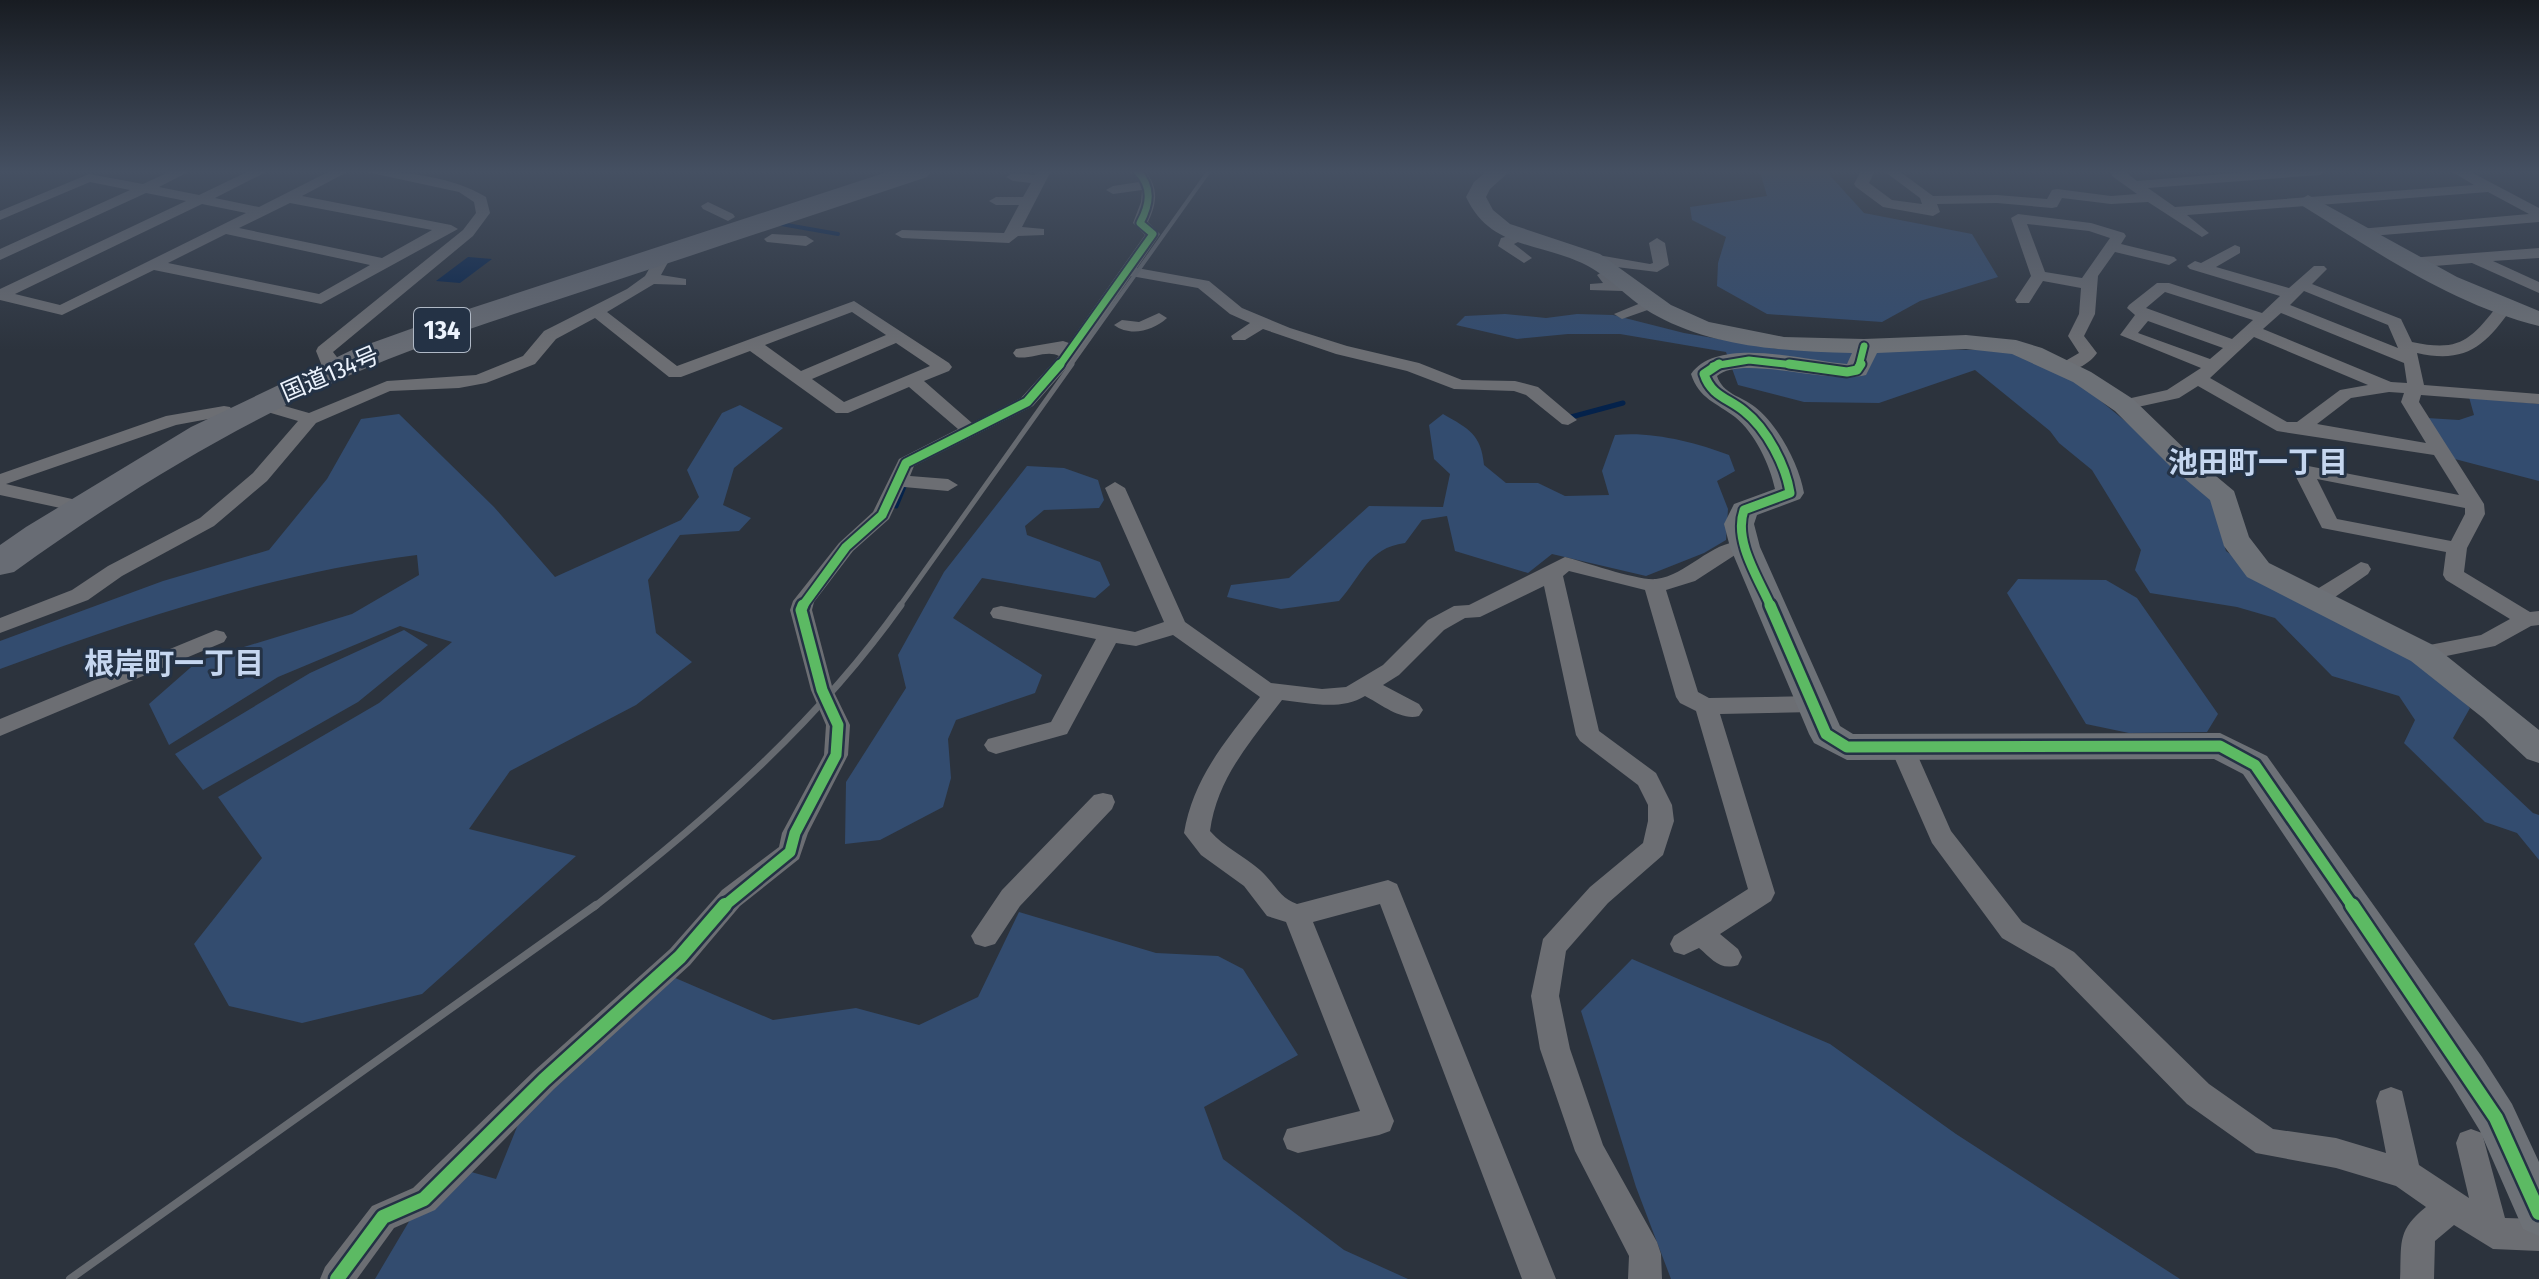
<svg xmlns="http://www.w3.org/2000/svg" width="2539" height="1279" font-family="'Fira Sans Condensed','Noto Sans JP',sans-serif">
<style>
.green{fill:#334c6f}
.water{fill:#04224b}
.lines{fill:none;stroke-linecap:round;stroke-linejoin:round}
.stream-far1{stroke:#04224b;stroke-width:4}
.stream{stroke:#04224b;stroke-width:5}
.street{fill:#6c6e73;fill-rule:evenodd}
.secondary{fill:#6d7177;fill-rule:evenodd}
.highway{fill:#686c74;fill-rule:evenodd}
.rail-far3{stroke:#666a70;stroke-width:4}
.rail-far2{stroke:#666a70;stroke-width:5}
.rail-far1{stroke:#666a70;stroke-width:7}
.rail{stroke:#666a70;stroke-width:8}
.cycleway-far3-casing{stroke:#243245;stroke-width:11}
.cycleway-far2-casing{stroke:#243245;stroke-width:13}
.cycleway-far1-casing{stroke:#243245;stroke-width:16}
.cycleway-casing{stroke:#243245;stroke-width:19}
.cycleway-far3{stroke:#5cba63;stroke-width:7}
.cycleway-far2{stroke:#5cba63;stroke-width:9}
.cycleway-far1{stroke:#5cba63;stroke-width:11}
.cycleway{stroke:#5cba63;stroke-width:14}
.labels{text-anchor:middle;dominant-baseline:central;stroke-width:6;stroke-linejoin:round;paint-order:stroke}
.far-street-label{font-size:24px;fill:#ecf3fd;stroke:#243245}
.shield{fill:#243245;stroke:#b0b9c6;stroke-width:2}
.shield-label{font-size:26px;font-weight:bold;fill:#ecf3fd}
.neighbourhood-label{font-size:30px;font-weight:bold;fill:#c5d6ef;stroke:#243245}
</style>
<rect width="100%" height="100%" fill="#2c333d"/>
<path class="green" d="M1754,171H1826L1864,213L1972,234L1998,277L1920,301L1882,322L1767,314L1717,286L1718,263L1726,237L1692,220L1690,207L1767,196L1761,175Z
M1505,314L1546,318L1577,314L1613,315L1684,333L1778,349L2002,350L2033,360L2079,383L2130,425L2211,499L2226,551L2284,593L2422,662L2470,708L2453,738L2533,813L2539,815V860L2517,833L2485,822L2404,743L2415,720L2399,696L2332,676L2275,618L2237,607L2150,593L2135,570L2141,550L2092,470L2059,443L2050,431L1975,370L1879,403L1804,402L1738,385L1726,352L1620,334H1568L1517,339L1456,325L1465,316Z
M2469,397L2539,404V481L2451,458L2427,418L2459,420L2474,415Z
M740,405L783,428L734,468L723,505L751,518L739,531L680,535L648,580L656,633L692,662L636,705L510,771L469,829L576,856L422,994L302,1023L229,1006L194,944L262,858L218,797L379,703L452,642L400,626L278,677L169,745L149,704L198,661L352,614L419,575L417,555C274,573 136,619 0,669V641L163,581L269,550L327,479L361,419L399,414L494,507L555,577L681,520L699,497L687,470L722,413Z
M1443,414C1469,429 1481,434 1484,465L1506,483H1538L1565,496L1609,495L1602,471L1615,435C1651,431 1695,442 1729,455L1735,471L1717,481L1728,509L1726,540L1704,553L1646,576L1552,554L1528,573L1455,551L1447,516L1422,520L1405,543C1367,548 1362,576 1339,601L1281,609L1227,597L1231,585L1289,578L1369,506L1443,507L1450,474L1434,459L1429,425Z
M1027,466L1064,468L1098,480L1104,500L1099,508L1044,510L1025,526L1027,535L1100,562L1110,585L1095,598L982,578L953,618L1042,675L1035,693L956,720L948,739L951,778L943,807L880,840L845,844L846,782L906,688L898,655L944,572Z
M2018,579L2106,580L2137,598L2218,714L2207,732L2129,733L2086,724L2007,593Z
M404,630L428,645L358,702L203,790L175,754L310,673Z
M1019,912L1156,953L1218,956L1243,969L1298,1055L1204,1107L1223,1159L1344,1250L1408,1279H375L443,1164L496,1179L525,1107L673,977L773,1020L856,1008L919,1025L978,997Z
M1632,959L1830,1044L1956,1134L2180,1279H1671L1636,1187L1581,1011Z"/>
<path class="water" d="M468,257L492,259L460,283L436,281Z"/>
<g class="lines">
<path class="stream-far1" d="M781,224L838,234"/>
<path class="stream" d="M1571,417L1623,403
M896,506L905,484"/>
<path class="street" d="M171,171H190L159,187L199,195L249,171H268L215,198L259,207L330,171H349L302,196L451,225L458,229L321,304L154,270L62,315L0,300V289L186,201L146,193L0,260V249L130,190L90,182L0,220V211L89,174L143,184ZM290,203L432,230L382,258L239,228ZM202,204L246,213L60,305L15,294ZM226,234L370,265L319,294L168,263Z
M362,171C403,171 451,176 486,197L490,213L473,236L333,352L346,369L337,374L322,366L316,351L318,347L463,230L476,213L474,202L459,192Z
M1037,171H1051L1022,227L1044,229V235L1018,236L1009,243L902,238L895,234L902,230L1004,233L1019,205H996L989,201L996,197H1023L1031,183L1013,181L1006,177L1013,173L1035,175Z
M1130,171H1145C1159,188 1157,203 1148,222L1160,234L1137,268L1209,281L1242,308L1290,328L1347,346L1419,363L1462,380L1515,381L1538,387L1577,420L1568,425L1562,424L1526,395L1514,391L1454,389L1407,371L1336,354L1263,329L1245,340H1233L1231,336L1250,323L1230,314L1198,288L1131,276L1077,356L1033,406L914,466L910,476L948,479L958,485L948,491L904,487L889,519L853,551L814,602L812,610L833,690L850,725L848,755L808,833L799,859L740,906L690,965L554,1089L435,1210L394,1228L357,1279H320L325,1267L372,1206L413,1188L534,1071L670,949L722,890L779,847L782,833L824,755L826,725L811,690L790,610L793,601L839,543L873,512L899,459L958,429L909,387L848,413H836L750,351L681,377H669L595,318L556,339L535,364L486,383L459,388L390,391L316,423L267,481L214,526L122,576L88,600L0,633V618L72,590L108,566L200,518L253,473L298,421L254,408L251,404L254,400L260,399L309,413L387,381L476,375L523,356L544,331L627,289L645,276L659,252L664,250L672,255L661,275L686,279V285L654,284L607,312L677,366L854,301L949,363L952,367L949,371L924,381L972,423L1021,398L1059,356C1047,349 1030,360 1016,357L1013,353L1016,349L1063,341L1069,343L1145,235L1133,223L1141,202L1142,190L1113,194L1106,190L1113,186L1139,182ZM852,312L886,335L801,371L765,345ZM896,343L930,366L844,402L812,379Z
M1861,171H1875L1869,183L1892,200L1922,204L1920,198L1884,171H1899L1933,196L1997,195L2047,199L2052,190L2057,189L2111,196L2137,194L2112,176L2111,171H2124L2137,181L2260,171H2327L2320,175L2148,188L2175,207L2474,185L2451,171H2469L2539,208V222L2359,237L2352,233L2359,229L2529,214L2488,192L2187,215L2209,233L2202,237L2148,202L2111,204L2062,198L2057,207L2052,208L1997,203L1937,204L1940,212L1933,216L1883,207L1856,187L1854,184Z
M708,202L733,214L735,217L728,221L703,209L701,206Z
M2018,214L2091,223L2124,233L2126,236L2121,244L2174,257L2177,260L2169,265L2115,252L2098,276L2095,314L2084,336L2097,353C2090,364 2071,374 2058,371L2055,367L2079,353L2068,336L2079,314L2081,288L2043,281L2029,303H2017L2015,300L2031,276L2011,218ZM2027,224L2089,231L2110,238L2082,278L2045,272Z
M1521,233L1528,237L1514,244L1532,258L1524,263L1498,246L1501,238Z
M772,234L806,236L814,241L806,246L767,242L764,239Z
M1657,238L1665,243L1669,265L1657,272L1592,264L1584,259L1592,254L1650,264L1653,263L1649,243Z
M2235,245L2240,247V253L2216,267L2289,288L2314,266H2324L2327,269L2312,284L2401,319L2412,342C2459,352 2470,341 2498,305H2510L2512,308C2485,346 2466,364 2417,353L2424,385L2539,394V404L2421,395L2419,402L2484,504L2485,514L2467,548L2464,572L2530,612L2539,611V625L2531,626L2495,646L2422,661L2414,658L2411,653L2414,648L2481,635L2510,619L2446,580L2443,575L2446,552L2322,528L2293,471L2303,465L2459,495L2434,455L2277,431L2198,386L2179,398L2124,410L2118,409L2115,405L2118,401L2167,390L2201,368L2120,335L2135,315L2127,308L2129,305L2157,283H2169L2262,313L2280,296L2190,269L2187,266L2195,261L2201,263ZM2304,291L2388,325L2398,348L2290,305ZM2165,292L2253,320L2232,339L2146,308ZM2281,313L2404,363L2407,383L2391,382L2263,329ZM2148,321L2223,348L2210,359L2138,333ZM2254,337L2368,385L2340,390L2297,422H2287L2210,378ZM2389,392L2404,393L2401,402L2426,443L2317,424L2351,398ZM2317,479L2465,508V514L2451,541L2337,519Z
M2539,248V258L2493,261L2539,282V293L2472,263L2409,268L2401,263L2409,258Z
M1610,267L1618,272L1614,276L1625,288L1623,291L1590,290V284L1603,283L1597,275Z
M1653,298L1661,303L1659,306L1622,319L1614,314Z
M1159,313L1167,318C1153,331 1130,337 1114,325L1122,320L1139,322Z
M224,406L230,407L233,411L230,415L176,425L6,484L72,499L75,503L72,507L65,509L0,495V474L166,416Z
M1115,482L1125,488L1185,622L1271,683L1322,689L1346,687L1383,665L1428,620L1454,606L1469,605L1565,557C1585,562 1638,581 1656,579C1690,575 1717,533 1752,543L1755,547L1752,551L1735,555L1695,581L1666,590L1698,692L1709,698L1813,696L1821,698L1825,704L1821,710L1813,712L1720,714L1775,893L1771,901L1720,934L1738,949L1742,957L1738,965C1720,971 1712,959 1699,948L1684,955L1674,952L1670,944L1674,936L1748,889L1696,711L1680,703L1676,697L1645,590L1569,571L1563,576L1599,731L1656,773L1672,805L1674,821L1663,855L1608,903L1566,951L1559,996L1570,1049L1603,1145L1657,1242L1661,1254L1662,1279H1628L1629,1256L1575,1151L1540,1049L1531,996L1543,939L1590,887L1643,843L1648,821V805L1638,785L1580,741L1576,735L1544,586L1480,617L1465,618L1444,630L1399,675L1383,685L1419,704L1423,710L1419,716C1401,721 1381,704 1365,696C1341,711 1309,703 1282,700C1251,741 1217,778 1210,831C1224,847 1244,856 1260,870C1274,882 1279,898 1297,904L1388,880L1397,884L1556,1279H1522L1380,904L1313,922L1394,1121L1390,1131L1379,1135L1298,1153L1287,1149L1283,1139L1287,1129L1360,1111L1286,922L1267,916L1244,886L1201,855L1184,833C1193,778 1227,739 1260,697L1173,635L1136,646L1116,643L1067,734L996,754L988,751L984,745L988,739L1051,722L1096,639L993,618L990,613L993,608L1001,606L1135,632L1164,622L1105,488Z
M2361,562L2368,564L2371,569L2368,574L2325,604H2309L2306,599L2309,594Z
M216,630L224,632L227,637L224,642L0,736V719Z
M1901,736L1909,739L1913,745L1951,831L2022,922L2074,952L2209,1084L2273,1129L2336,1138L2386,1153L2376,1101L2380,1091L2391,1087L2402,1091L2419,1165L2469,1198L2456,1143L2460,1133L2471,1129L2482,1133L2505,1218L2539,1219V1251L2493,1249L2454,1225L2435,1241L2434,1279H2400C2402,1243 2396,1231 2426,1207L2396,1186L2336,1168L2256,1153L2187,1104L2054,968L2002,938L1932,843L1889,745L1893,739Z
M1103,793L1112,795L1115,802L1112,809L1020,906L995,944L985,947L975,944L971,936L1002,890L1094,795Z"/>
<path class="secondary" d="M1487,171H1510L1490,189L1486,197L1493,210L1510,224L1600,254L1671,305L1709,322L1784,337L1864,339L1966,335L2016,340L2042,348L2091,372L2133,399L2192,456L2234,491L2249,537L2269,563L2433,645L2539,730V763L2527,759L2483,718L2411,661L2247,577L2224,546L2210,500L2172,468L2115,411L2073,382L2012,354L1966,349L1877,353L1866,375C1828,385 1742,354 1717,376C1723,394 1741,396 1755,407C1778,425 1799,464 1804,493L1800,499L1757,515L1754,524L1760,547L1840,726L1853,734L2220,733L2267,756L2482,1057L2512,1104L2539,1162V1236L2523,1229L2480,1131L2452,1085L2243,774L2214,759L1847,760L1814,743L1809,734L1730,547L1724,524L1734,504L1775,489C1770,465 1755,433 1735,417C1717,403 1699,399 1691,374C1718,335 1807,361 1847,364L1852,353C1786,351 1716,348 1657,316C1630,302 1609,275 1582,263C1536,242 1490,248 1466,197L1474,182Z
M2308,195L2457,277L2539,311V326C2453,305 2375,251 2301,205L2298,201Z"/>
<path class="highway" d="M890,171H931L927,177C818,213 709,250 599,286C515,314 430,340 348,376C230,428 119,496 14,572L0,575V545L26,527L191,427L352,350L444,317Z"/>
<path class="rail-far3" d="M1070,366L1209,171"/>
<path class="rail-far2" d="M899,607L1072,364"/>
<path class="rail-far1" d="M594,907C707,819 817,723 901,605"/>
<path class="rail" d="M70,1279L596,905"/>
<g class="cycleway-far3-casing">
<path id="cycleway-far3" d="M1059,366L1153,234L1140,223C1150,204 1153,187 1137,171
M1713,366L1749,360L1803,366
M1859,366L1864,346"/>
</g>
<g class="cycleway-far2-casing">
<path id="cycleway-far2" d="M1719,364L1704,374C1711,396 1728,398 1744,411C1767,429 1786,466 1790,493L1744,510C1733,541 1759,579 1771,607
M1789,364L1847,372L1857,370L1861,364
M802,607L846,547L882,515L906,463L1027,402L1060,364"/>
</g>
<g class="cycleway-far1-casing">
<path id="cycleway-far1" d="M1770,605L1826,734L1847,747L2220,746L2255,765L2353,907
M723,907L790,852L795,833L836,755L838,725L822,690L801,610L803,605"/>
</g>
<g class="cycleway-casing">
<path id="cycleway" d="M2352,905L2496,1118L2539,1213
M337,1279L383,1217L424,1199L544,1080L680,957L725,905"/>
</g>
<use href="#cycleway-far3" class="cycleway-far3"/>
<use href="#cycleway-far2" class="cycleway-far2"/>
<use href="#cycleway-far1" class="cycleway-far1"/>
<use href="#cycleway" class="cycleway"/>
</g>
<linearGradient id="sky" x2="0" y2="1"><stop stop-color="#181c22"/><stop offset="0.49" stop-color="#455062"/><stop offset="1" stop-color="#455062" stop-opacity="0"/></linearGradient>
<rect width="2539" height="350" fill="url(#sky)"/>
<g class="labels">
<g class="far-street-label">
<text transform="translate(330 374) rotate(-23)">国道134号</text>
</g>
<rect class="shield" x="414" y="308" width="56" height="44" rx="6"/>
<g class="shield-label">
<text x="442" y="330">134</text>
</g>
<g class="neighbourhood-label">
<text x="2258" y="463">池田町一丁目</text>
<text x="174" y="664">根岸町一丁目</text>
</g>
</g>
</svg>
